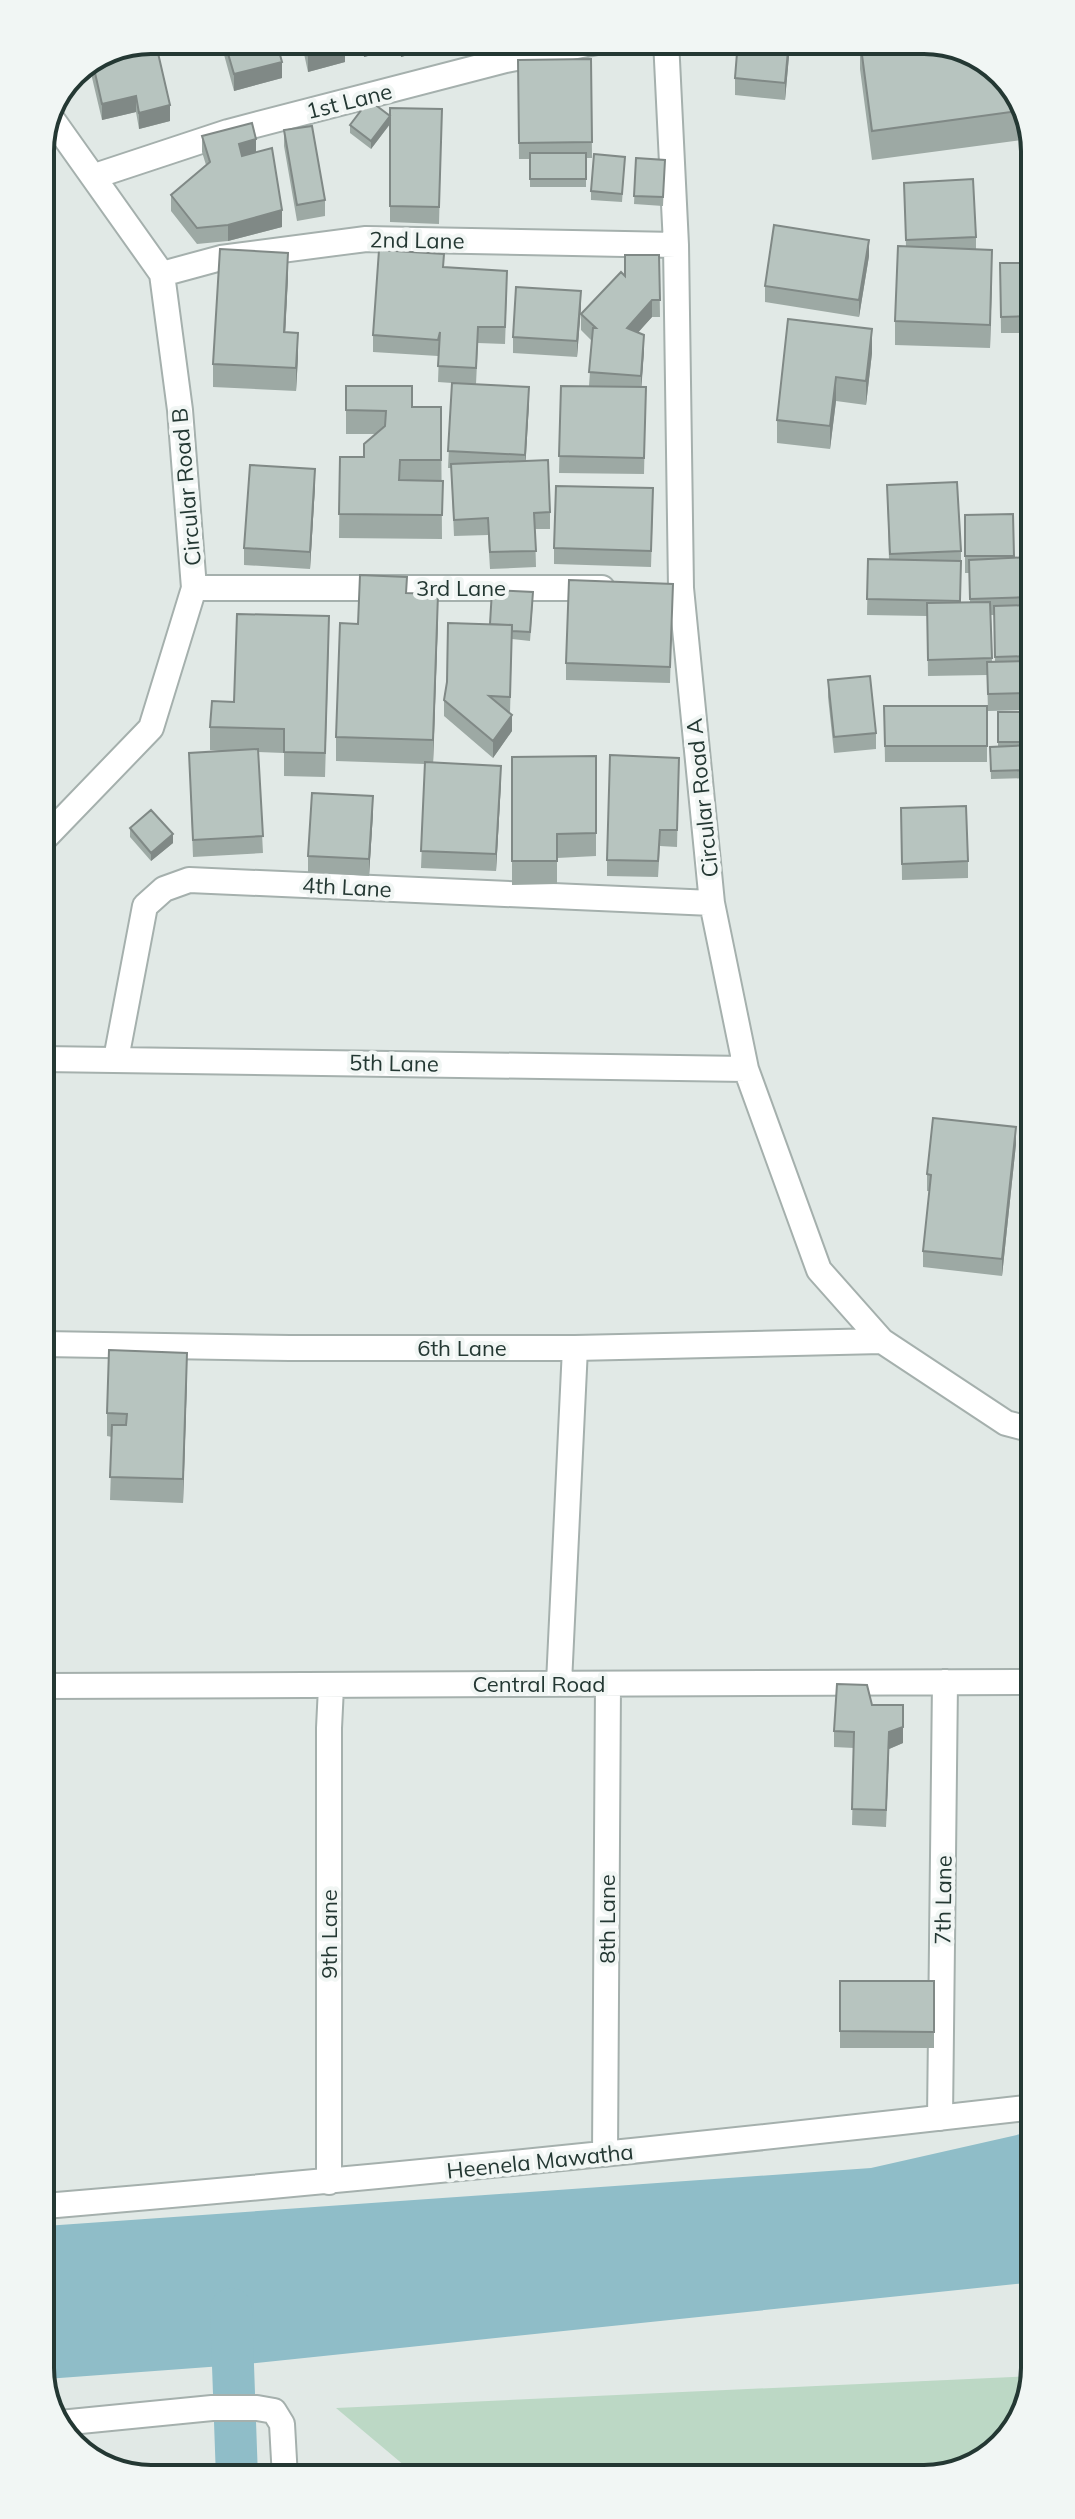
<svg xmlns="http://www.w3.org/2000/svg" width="1075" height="2519" font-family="Mulish,sans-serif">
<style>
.green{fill:#bcd8c5}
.water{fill:#8fbdc8}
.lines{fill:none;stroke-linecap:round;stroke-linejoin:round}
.canal{stroke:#8fbdc8;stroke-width:42}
.minor-casing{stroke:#a5b0ad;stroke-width:28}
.minor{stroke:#fff;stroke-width:24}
.wall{fill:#9da9a4;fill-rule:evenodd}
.shaded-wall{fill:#808986}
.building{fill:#b7c4bf;stroke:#808986;stroke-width:2}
.labels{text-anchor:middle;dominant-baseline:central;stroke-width:8;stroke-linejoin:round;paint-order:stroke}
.street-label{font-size:22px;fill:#243833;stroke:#f1f6f4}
.rim{fill:none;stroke:#243833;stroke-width:4}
</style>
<rect width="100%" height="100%" fill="#e1e9e6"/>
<path class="green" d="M1032,2376L1012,2435L959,2473L418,2477L336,2408Z"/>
<path class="water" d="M1034,2131L1035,2282L236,2365L46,2379L45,2226L871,2168Z"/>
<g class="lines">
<path class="canal" d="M231,2309L237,2478"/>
<g class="minor-casing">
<path id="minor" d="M666,40L676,245L681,588L712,903L746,1069L819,1270L882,1341L1006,1423L1033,1430
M95,176L228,132L506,60L607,40
M162,274L221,258L366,239L676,245
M194,588H602
M42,841L151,728L194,588L180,410L162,274L52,119
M42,1059L746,1069
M116,1059L145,906L164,889L189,880L712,903
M43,1344L290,1348H575L882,1341
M559,1683L575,1348
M44,1686L1033,1682
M940,2118L945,1682
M605,2154L608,1684
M329,2182V1728L331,1687
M45,2206C376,2178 705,2145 1034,2107
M60,2423L212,2408H257L274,2411L282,2424L285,2478"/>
</g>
<use href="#minor" class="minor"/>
</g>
<path class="wall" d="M151,40L170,121L139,129L136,112L102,120L89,65Z
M220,40H276L282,78L234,91Z
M301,40H461L401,57L399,48L364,57L361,41L345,45V62L308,72Z
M860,40L992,63L1029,116V139L872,160L860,69Z
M789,56L785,100L735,95V78Z
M591,59L592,158H586V187H530V159H519L518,60Z
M390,108L442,109L439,224L390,222Z
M390,124L371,149L350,133V125Z
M284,130L325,200V216L297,221L284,146Z
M202,136L256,152L282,227L228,241L197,244L171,211V195L206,165L202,152Z
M625,157L622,202L591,200V191Z
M636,158L665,160L663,206L634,204Z
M904,183L976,237V249L992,273L990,348L895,345V321L906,247Z
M659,255L660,317H652L638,332L644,351L641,387H646L644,474L559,473L561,386H589L592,341L581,330V314L625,276Z
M869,256L859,317L765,302V286Z
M1000,263H1030V333H1001Z
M444,267L507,287L505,344L478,343L476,384L529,403L525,461L550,512V529H535L536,567L490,569L488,535L454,536L451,468H448L452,383L438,382L439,352L438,356L373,352V335Z
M288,277L285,333L298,357L296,391L213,387V364Z
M581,307L577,357L513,353V337Z
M788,319L872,353L866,405L836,401L830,449L777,443V420Z
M346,386L412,407H441L442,539L339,538L340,457H364L375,434H346Z
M1024,413H1030V479H1026Z
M1028,482H1030L1031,778L991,779L990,747L998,746V712H1024V746H1027L1026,710L988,711L987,675L928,676L927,616L867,615L868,559L889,560L887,485L961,551V602H970L969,573H965V515L1013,514L1014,558L1028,557ZM991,615H994L995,662H992Z
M315,486L310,569L244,565V548Z
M653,505L651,567L554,564V548Z
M673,584L670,683L566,680V663Z
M407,593L438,618L433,763L501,782L496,871L421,868L425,764L336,761V737L358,624Z
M533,601L530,641L512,639L510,713L512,731L493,758L444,716V700L490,624Z
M329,640L325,777L284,776V753L258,752L263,853L193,857L189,753L222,751L210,750V727L234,702Z
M828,680L876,733V749L834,753L828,697Z
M884,706H987V762H885Z
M596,756V856L557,858V884L512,885V757Z
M679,758L677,847L660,846L658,877L607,876V860Z
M901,808L968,861V878L902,880Z
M373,813L369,876L308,872V856Z
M130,828L173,843L151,861L130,837Z
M1016,1144L1002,1276L923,1267V1251L930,1191H927V1174Z
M1032,1157V1265L1021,1264V1248Z
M187,1377L183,1503L110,1500L112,1437L107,1436V1413Z
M872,1705L903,1743L889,1749L886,1827L852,1825L854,1748L834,1747V1731Z
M840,1981H934V2048H840Z"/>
<path class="shaded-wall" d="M341,40H361V41L341,46Z
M364,40H399V48L364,57Z
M403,40H461L401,57V41Z
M789,40V56L785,100V83Z
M345,46V62L308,72V55Z
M282,62V78L234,91V74Z
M136,96V112L102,120V104Z
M170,105V121L139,129V113Z
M390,116V124L371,149V141Z
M256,139V156L239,161V144Z
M282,210V227L228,241V225Z
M869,240V256L859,317V300Z
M992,250V273L990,348V325Z
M288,253V277L284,356V332Z
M581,291V307L577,357V341Z
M652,300V317L627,345V328Z
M872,329V353L866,405V381Z
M298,333V357L296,391V368Z
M644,335V351L641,393V376Z
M836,377V401L830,449V426Z
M529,387V403L525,472V455Z
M315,469V486L310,569V552Z
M438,594V618L433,764V740Z
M512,715V731L493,758V741Z
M501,766V782L496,871V854Z
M373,796V813L369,876V859Z
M173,834V843L151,861V853Z
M1016,1127V1144L1002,1276V1259Z
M187,1353V1377L183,1503V1479Z
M903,1727V1743L889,1749L886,1827L889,1732Z"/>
<path class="building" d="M151,40H155L170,105L139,113L136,96L102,104L93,64Z
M224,40H276L282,62L234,74Z
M305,40H343L345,46L308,55Z
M738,40H789L785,83L735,78Z
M860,40H932L992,63L1025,110L872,131Z
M591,59L592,142L519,143L518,60Z
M369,100L390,116L371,141L350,125Z
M390,108L442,109L439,207L390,206Z
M252,123L256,139L239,144L242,156L272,148L282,210L228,225L197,228L171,195L210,162L202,136Z
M312,126L325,200L297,205L284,130Z
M530,153H586V179H530Z
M594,154L625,157L622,194L591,191Z
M636,158L665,160L663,197L634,196Z
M973,179L976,237L906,240L904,183Z
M774,225L869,240L859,300L765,286Z
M898,246L992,250L990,325L895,321Z
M220,249L288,253L284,332L298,333L296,368L213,364Z
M379,250L444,254L443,267L507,271L505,327H478L476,368L438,366L440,332L438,340L373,335Z
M625,255H659L660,300H652L627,328L644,335L641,376L589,372L593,328H596L581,314L621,272L625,276Z
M1000,263H1030V316L1001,317Z
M516,287L581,291L577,341L513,337Z
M788,319L872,329L866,381L836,377L830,426L777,420Z
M452,383L529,387L525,455L448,451Z
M346,386H412V407H441V460H400L399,480L443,481L442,515L339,514L340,457H364V444L385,426L386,411L346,410Z
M561,386L646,387L644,458L559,456Z
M1024,413H1030V463H1026Z
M548,460L550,512L534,513L536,551L490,552L488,518L454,520L451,464Z
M250,465L315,469L310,552L244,548Z
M957,482L961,551L890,554L887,485Z
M1028,482H1030V544H1028Z
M556,486L653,488L651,551L554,548Z
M1013,514L1014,556H965V515Z
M1030,557V597L970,599L969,560Z
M868,559L961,561L960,601L867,599Z
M360,575L407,577L406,593L438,594L433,740L336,737L340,623L358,624Z
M569,580L673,584L670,667L566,663Z
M492,590L533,592L530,632L512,631V625L490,624Z
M990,602L992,658L928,660L927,603Z
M1030,605L1031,656L995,657L994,606Z
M237,614L329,616L325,753L284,752V729L210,727L212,701L234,702Z
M448,623L512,625L510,697L489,696L512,715L493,741L444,700L447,682Z
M1031,661V693L988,694L987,662Z
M870,676L876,733L834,737L828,680Z
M884,706H987V746H885Z
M1026,706H1031V739H1027Z
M998,712H1024V742H998Z
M1031,745V770L991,771L990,747Z
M258,749L263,836L193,840L189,753Z
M610,755L679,758L677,830H660L658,861L607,860Z
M596,756V833L557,834V861H512V757Z
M425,762L501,766L496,854L421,851Z
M312,793L373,796L369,859L308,856Z
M966,806L968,861L902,864L901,808Z
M151,810L173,834L151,853L130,828Z
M933,1118L1016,1127L1002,1259L923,1251L931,1175L927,1174Z
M1031,1157H1032V1249L1021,1248Z
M109,1350L187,1353L183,1479L110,1477L112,1425H126L127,1414L107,1413Z
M837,1684L867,1685L872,1705H903V1727L889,1732L886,1810L852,1809L854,1732L834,1731Z
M840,1981H934V2032L840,2031Z"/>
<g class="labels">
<g class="street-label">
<text transform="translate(349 101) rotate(-14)">1st Lane</text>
<text transform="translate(417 240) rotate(1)">2nd Lane</text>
<text transform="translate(186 487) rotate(-95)">Circular Road B</text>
<text x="461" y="588">3rd Lane</text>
<text transform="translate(702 798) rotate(-96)">Circular Road A</text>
<text transform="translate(347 887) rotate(3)">4th Lane</text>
<text transform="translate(394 1063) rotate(1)">5th Lane</text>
<text x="462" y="1348">6th Lane</text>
<text x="539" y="1684">Central Road</text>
<text transform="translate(943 1900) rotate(-89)">7th Lane</text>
<text transform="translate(607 1919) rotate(-90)">8th Lane</text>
<text transform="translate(329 1934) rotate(-90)">9th Lane</text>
<text transform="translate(540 2161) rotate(-6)">Heenela Mawatha</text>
</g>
</g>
<path d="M0 0H1075V2519H0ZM151 54H924A97 97 0 0 1 1021 151V2368A97 97 0 0 1 924 2465H151A97 97 0 0 1 54 2368V151A97 97 0 0 1 151 54Z" fill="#f1f6f4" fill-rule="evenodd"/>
<path class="rim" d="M151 54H924A97 97 0 0 1 1021 151V2368A97 97 0 0 1 924 2465H151A97 97 0 0 1 54 2368V151A97 97 0 0 1 151 54Z"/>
</svg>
